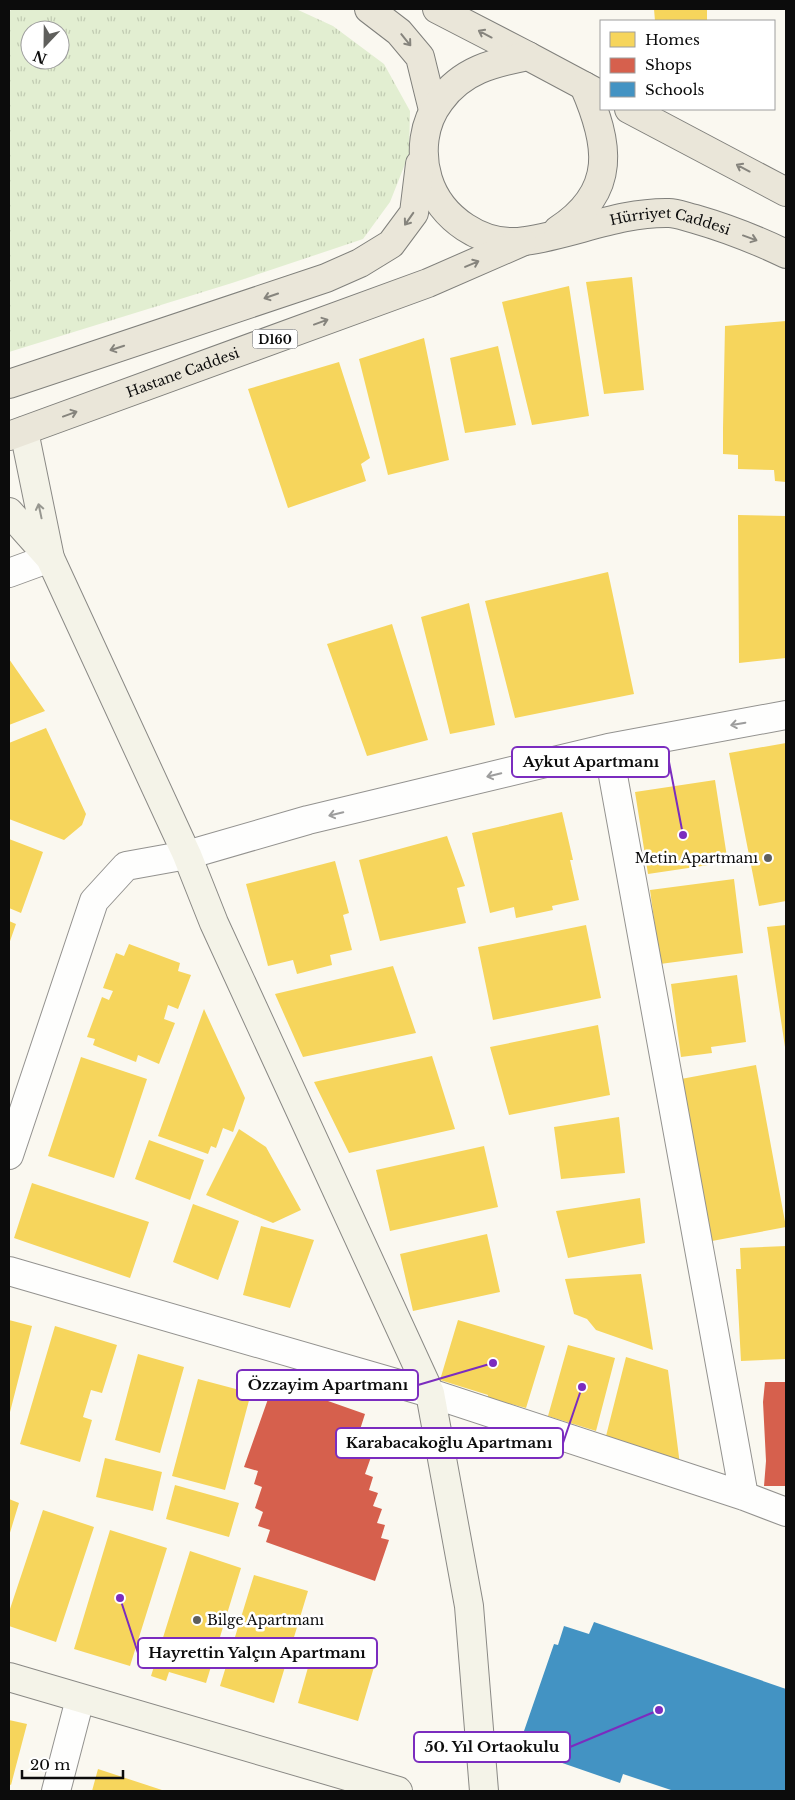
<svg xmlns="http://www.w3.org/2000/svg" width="795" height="1800" font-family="'Libre Baskerville',serif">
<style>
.grass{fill:url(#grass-tufts);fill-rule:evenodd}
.homes{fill:#f6d55c}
.shops{fill:#d6604d}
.schools{fill:#4393c3}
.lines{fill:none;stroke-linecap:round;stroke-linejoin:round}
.street-casing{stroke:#93928f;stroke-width:30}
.secondary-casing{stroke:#8a8985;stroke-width:30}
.primary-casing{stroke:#80807c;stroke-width:30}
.street{stroke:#fefefd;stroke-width:28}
.secondary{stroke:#f4f3e8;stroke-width:28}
.primary{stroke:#eae6d9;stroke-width:28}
.oneway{stroke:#86847d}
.oneway2{stroke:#979790}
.oneway3{stroke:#9d9d9d}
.poi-dot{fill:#5f5f5c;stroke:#fff;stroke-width:2}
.labels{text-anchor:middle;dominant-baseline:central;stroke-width:5;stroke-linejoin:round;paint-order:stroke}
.shield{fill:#fff;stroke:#555;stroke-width:1}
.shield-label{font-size:12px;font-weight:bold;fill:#0c0c0c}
.street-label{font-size:14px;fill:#0c0c0c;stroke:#fff}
.poi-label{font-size:14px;fill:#0c0c0c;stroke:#fff;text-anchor:end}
.leader{fill:none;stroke:#7b2cbf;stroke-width:2}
.callout-dot{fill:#7b2cbf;stroke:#fff;stroke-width:2}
.callout{fill:#fff;stroke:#7b2cbf;stroke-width:2}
.callout-label{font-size:15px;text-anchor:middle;font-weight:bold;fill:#0c0c0c}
</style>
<defs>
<pattern id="grass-tufts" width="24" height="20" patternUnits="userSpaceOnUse" patternTransform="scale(1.25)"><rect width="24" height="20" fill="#e2eed1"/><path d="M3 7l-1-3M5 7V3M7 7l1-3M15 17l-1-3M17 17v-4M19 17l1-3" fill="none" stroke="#c1cbb2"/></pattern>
</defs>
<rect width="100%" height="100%" fill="#faf8f0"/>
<path class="grass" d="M11,9H296L333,26L384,64L410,111L409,154L390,202L363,239L232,283L9,352V14ZM30,30H60V60H30Z"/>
<path class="homes" d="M654,9H707V21H655Z
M632,277L644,390L604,394L586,282Z
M569,286L589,416L532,425L502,302Z
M786,321V482L775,481L774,470L738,469V455L723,454V428L725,326Z
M424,338L449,460L388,475L359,359Z
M498,346L516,425L465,433L450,358Z
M339,362L370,458L361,464L366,481L288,508L248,389Z
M738,515L786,516V658L739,663Z
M608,572L634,694L515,718L485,601Z
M469,603L495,725L450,734L421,617Z
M392,624L428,740L367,756L327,644Z
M9,659L45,711L9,725Z
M46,728L86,814L82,825L64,840L9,819V743Z
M786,743V901L759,906L729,753Z
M715,780L727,857H721L722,863L648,874L635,792Z
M562,812L573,860H570L579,900L552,906L553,910L516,918L514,907L490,913L472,833Z
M447,836L465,886L457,888L466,923L380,941L359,860Z
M9,839L43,852L21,913L9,908Z
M335,861L349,913L343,915L352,950L330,955L332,965L297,974L293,960L268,966L246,884Z
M734,879L743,953L660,964L650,890Z
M9,921L16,924L9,944Z
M586,925L601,998L493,1020L478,947Z
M786,925V1047H785L767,927Z
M129,944L180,963L178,971L191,975L178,1009L168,1005L164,1019L175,1023L159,1064L138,1055L136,1062L93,1045L95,1039L87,1037L102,997L109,1000L113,991L103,988L116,953L124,956Z
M393,966L416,1033L303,1057L275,994Z
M737,975L746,1042L711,1047L712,1053L681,1057L671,984Z
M204,1009L245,1098L233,1132L223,1128L216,1148L211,1146L208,1154L158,1136Z
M598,1025L610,1095L509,1115L490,1047Z
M432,1056L455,1129L349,1153L314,1082Z
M81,1057L147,1079L114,1178L48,1156Z
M756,1065L786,1227L712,1241L681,1079Z
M619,1117L625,1173L561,1179L554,1127Z
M239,1129L266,1147L301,1210L273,1223L206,1195Z
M149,1140L204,1160L190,1200L135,1179Z
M484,1146L498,1207L390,1231L376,1170Z
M32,1183L149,1222L130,1278L14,1238Z
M640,1198L645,1243L568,1258L556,1211Z
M193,1204L239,1221L218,1280L173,1262Z
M261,1226L314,1240L290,1308L243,1295Z
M487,1234L500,1292L413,1311L400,1254Z
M786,1246V1359L741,1361L736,1269H741L740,1248Z
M641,1274L653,1350L596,1330L587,1319L574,1314L565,1279Z
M9,1320L32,1326L9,1416Z
M458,1320L545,1346L526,1408L511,1404L509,1410L486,1403L488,1395L440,1380Z
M55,1326L117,1345L102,1393L91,1390L83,1417L92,1420L80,1462L20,1444Z
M568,1345L615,1358L596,1431L548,1416Z
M138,1354L184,1367L160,1453L115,1440Z
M626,1357L668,1370L680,1465L605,1440Z
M198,1379L251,1393L225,1490L172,1476Z
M105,1458L162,1472L153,1511L96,1497Z
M175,1485L239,1503L229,1537L166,1519Z
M9,1499L19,1503L9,1536Z
M43,1510L94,1527L56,1642L9,1626V1612Z
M110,1530L167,1548L130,1666L74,1649Z
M190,1551L241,1568L206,1683L169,1672L166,1681L151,1676Z
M254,1575L308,1591L274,1703L220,1686Z
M316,1639L377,1657L358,1721L298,1703Z
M9,1720L27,1724L11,1785L9,1784Z
M98,1769L165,1791H92Z"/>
<path class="shops" d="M274,1382L365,1414L356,1442L366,1445L363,1454L371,1457L365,1474L373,1477L369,1490L378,1493L373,1506L382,1509L377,1523L385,1525L381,1538L389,1540L375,1581L266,1542L270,1530L258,1526L263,1512L255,1508L262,1487L254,1484L258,1471L244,1467Z
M765,1382H786V1486H764L766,1461L763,1402Z"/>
<path class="schools" d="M594,1622L786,1689V1791H674L623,1774L620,1783L545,1757L551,1740L524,1731L554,1644L558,1645L564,1626L589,1634Z"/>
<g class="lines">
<g class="street-casing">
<path id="street" d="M9,573L50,558
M608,748L744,1496
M9,1155L94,901L126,866L187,855L308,820L608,748L786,715
M9,1271L430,1393L744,1496L786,1512
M56,1791L80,1699"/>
</g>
<g class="secondary-casing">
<path id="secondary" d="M24,431L50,558L187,855L214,923L430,1393L469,1606L484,1791
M9,512L49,557
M9,1677L398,1791"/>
</g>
<g class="primary-casing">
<g id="primary">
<path d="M369,9L399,32L420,57L433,110"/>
<path d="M437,9L528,56"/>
<path id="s1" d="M601,95L528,56C493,63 462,70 440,101C423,123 420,153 428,179C440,218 483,248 525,241C574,234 619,212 669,213C677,213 686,217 695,219C726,228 757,240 786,254"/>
<path d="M629,109L786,192"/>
<path d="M558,230C618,191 609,143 584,86"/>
<path d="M9,384L326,278L360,263L391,244L414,213L420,164"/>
<path id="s2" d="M9,436L428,283L522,242"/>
</g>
</g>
<use href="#street" class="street"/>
<use href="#secondary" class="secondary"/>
<use href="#primary" class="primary"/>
</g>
<defs><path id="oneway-shaft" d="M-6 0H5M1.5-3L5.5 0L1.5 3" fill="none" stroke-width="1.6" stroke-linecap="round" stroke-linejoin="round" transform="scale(1.25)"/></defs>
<g class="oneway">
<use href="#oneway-shaft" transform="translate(485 34) rotate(-152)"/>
<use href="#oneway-shaft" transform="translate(406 40) rotate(51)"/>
<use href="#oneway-shaft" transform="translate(743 168) rotate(-152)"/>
<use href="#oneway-shaft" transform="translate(409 219) rotate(125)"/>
<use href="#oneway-shaft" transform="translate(750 238) rotate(20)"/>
<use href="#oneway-shaft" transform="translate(472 264) rotate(-23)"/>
<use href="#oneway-shaft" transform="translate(271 296) rotate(161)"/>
<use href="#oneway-shaft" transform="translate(321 322) rotate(-20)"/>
<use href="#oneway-shaft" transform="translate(117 348) rotate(162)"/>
<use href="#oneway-shaft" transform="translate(70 414) rotate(-20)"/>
</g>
<use class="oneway2" href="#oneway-shaft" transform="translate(40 511) rotate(-102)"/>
<g class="oneway3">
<use href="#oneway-shaft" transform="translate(738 724) rotate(170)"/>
<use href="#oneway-shaft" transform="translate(494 775) rotate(166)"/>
<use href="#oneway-shaft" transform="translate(336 814) rotate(166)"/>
</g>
<g class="poi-dot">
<circle cx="768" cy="858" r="5"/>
<circle cx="197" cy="1620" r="5"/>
</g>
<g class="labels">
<rect class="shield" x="252.5" y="329.5" width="45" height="19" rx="4"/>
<g class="shield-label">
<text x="275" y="339">D160</text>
</g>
<g class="street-label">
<text stroke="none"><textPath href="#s1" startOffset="540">Hürriyet Caddesi</textPath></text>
<text stroke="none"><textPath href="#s2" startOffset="185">Hastane Caddesi</textPath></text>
</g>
<g class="poi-label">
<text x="758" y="858">Metin Apartmanı</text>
<text x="207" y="1620" text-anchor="start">Bilge Apartmanı</text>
</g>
</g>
<path class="leader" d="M683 835L669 762M493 1363L418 1385M582 1387L563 1443M120 1598L138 1653M659 1710L570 1747"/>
<g class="callout-dot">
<circle cx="683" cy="835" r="5"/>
<circle cx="493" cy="1363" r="5"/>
<circle cx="582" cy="1387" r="5"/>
<circle cx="120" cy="1598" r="5"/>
<circle cx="659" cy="1710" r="5"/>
</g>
<g class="callout">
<rect x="512" y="747" width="157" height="30" rx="5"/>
<rect x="237" y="1370" width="181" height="30" rx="5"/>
<rect x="336" y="1428" width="227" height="30" rx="5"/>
<rect x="138" y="1638" width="239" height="30" rx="5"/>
<rect x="414" y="1732" width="156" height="30" rx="5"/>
</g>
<g class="callout-label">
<text x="591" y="767">Aykut Apartmanı</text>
<text x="328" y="1390">Özzayim Apartmanı</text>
<text x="449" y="1448">Karabacakoğlu Apartmanı</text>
<text x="257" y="1658">Hayrettin Yalçın Apartmanı</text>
<text x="492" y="1752">50. Yıl Ortaokulu</text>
</g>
<rect width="795" height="1800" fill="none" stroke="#0c0c0c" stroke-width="20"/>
<rect x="600" y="20" width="175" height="90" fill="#ffffff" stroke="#9e9e9e"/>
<rect x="610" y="32" width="25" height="15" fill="#f6d55c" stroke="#9e9e9e"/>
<text x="645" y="45" font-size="15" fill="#0c0c0c">Homes</text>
<rect x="610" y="58" width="25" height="15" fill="#d6604d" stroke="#9e9e9e"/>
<text x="645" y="70" font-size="15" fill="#0c0c0c">Shops</text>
<rect x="610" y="82" width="25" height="15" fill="#4393c3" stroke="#9e9e9e"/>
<text x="645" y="95" font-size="15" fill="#0c0c0c">Schools</text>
<g transform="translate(45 45) rotate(202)"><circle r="24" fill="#ffffff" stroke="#9e9e9e"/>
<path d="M0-4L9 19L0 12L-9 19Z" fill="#5f5f5c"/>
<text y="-8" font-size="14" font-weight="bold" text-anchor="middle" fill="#0c0c0c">N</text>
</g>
<path d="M22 1770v8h101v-8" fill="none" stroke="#0c0c0c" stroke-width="2.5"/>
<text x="30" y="1770" font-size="15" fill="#0c0c0c" stroke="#ffffff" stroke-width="4" paint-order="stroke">20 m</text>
</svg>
